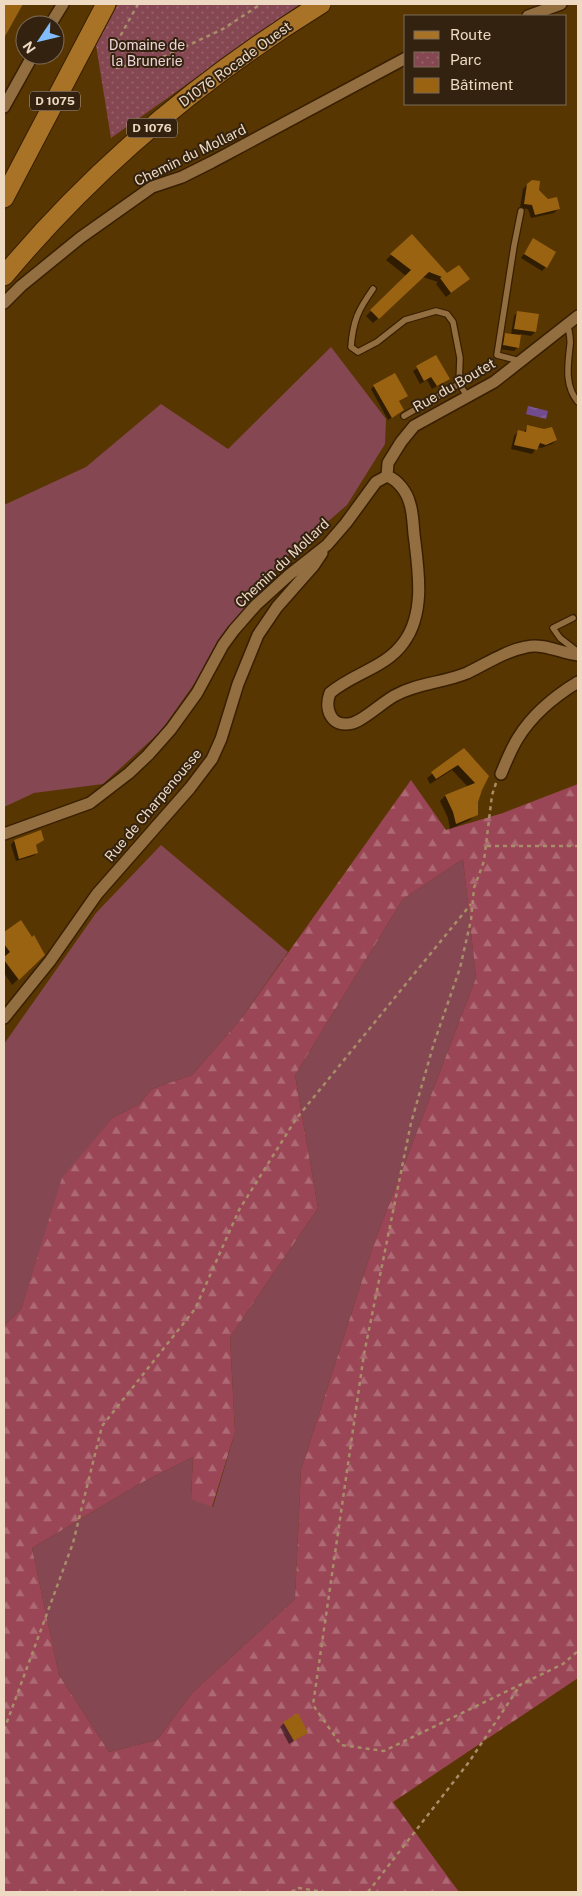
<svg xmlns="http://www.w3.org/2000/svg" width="582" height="1896" font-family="'Public Sans',sans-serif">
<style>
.grass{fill:#854852}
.forest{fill:url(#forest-firs);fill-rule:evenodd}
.park{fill:url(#park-dots)}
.water{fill:url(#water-waves)}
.shadow{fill:#0007}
.building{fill:#9a6312}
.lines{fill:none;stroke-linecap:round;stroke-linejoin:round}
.service-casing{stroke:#381f00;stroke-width:8}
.minor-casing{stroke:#381f00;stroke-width:14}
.primary-casing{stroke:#381f00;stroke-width:21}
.path{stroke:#a88d69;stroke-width:2.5;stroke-dasharray:4 4;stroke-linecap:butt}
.service{stroke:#936e41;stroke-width:5.5}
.minor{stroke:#936e41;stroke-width:11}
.primary{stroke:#a97327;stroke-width:19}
.labels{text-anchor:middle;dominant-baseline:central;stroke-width:4;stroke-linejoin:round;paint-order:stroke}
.shield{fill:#32220f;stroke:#b6a28c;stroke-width:1}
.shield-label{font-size:12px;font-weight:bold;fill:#eed9c2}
.park-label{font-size:14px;fill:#efd5d8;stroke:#32220f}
.street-label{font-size:14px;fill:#eed9c2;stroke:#32220f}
</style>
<defs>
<pattern id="forest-firs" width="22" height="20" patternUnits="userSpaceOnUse" patternTransform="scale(1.25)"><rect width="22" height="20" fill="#9a4656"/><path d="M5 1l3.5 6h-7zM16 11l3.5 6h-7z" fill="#ad6974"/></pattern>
<pattern id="park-dots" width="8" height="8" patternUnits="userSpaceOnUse" patternTransform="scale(1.25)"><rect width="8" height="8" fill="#854852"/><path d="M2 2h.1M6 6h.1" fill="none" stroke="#976269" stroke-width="1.8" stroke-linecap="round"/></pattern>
<pattern id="water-waves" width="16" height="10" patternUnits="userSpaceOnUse" patternTransform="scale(1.25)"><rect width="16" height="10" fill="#724b8e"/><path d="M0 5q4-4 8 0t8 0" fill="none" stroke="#86649c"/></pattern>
</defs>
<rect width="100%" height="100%" fill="#583602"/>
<path class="grass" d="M331,347L386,419L385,444L347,505L281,562L160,732L103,784L34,793L4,807V505L86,467L161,404L228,449Z
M161,845L288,952L241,1019L192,1075L152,1089L138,1105L112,1118L63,1178L21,1309L4,1326V1044L96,913Z
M463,859L476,978L373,1246L301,1470L295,1599L192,1693L157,1740L109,1752L59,1675L32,1548L139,1484L193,1457L191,1498L213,1507L235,1432L230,1337L318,1208L295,1075L403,899Z"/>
<path class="forest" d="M411,780L446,830L503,813L578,784V1678L393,1802L459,1892H4V1326L21,1309L62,1178L112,1118L138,1105L152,1089L192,1075L241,1019ZM463,859L476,978L373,1246L301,1470L295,1599L192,1693L157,1740L109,1752L59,1675L32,1548L139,1484L193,1457L191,1499L212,1507L235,1432L230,1337L318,1208L295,1075L403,899Z"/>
<path class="park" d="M118,4H300L111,138L96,45Z"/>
<path class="water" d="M528,406L548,411L546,419L526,414Z"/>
<path class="shadow" d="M528,184L538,191L558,209L554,213L531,218L528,209L520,208L523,189Z
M412,235L446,275L463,284L446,297L436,284L438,282L423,277L373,323L366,316L406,276L386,260Z
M534,240L546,267L542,271L521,258Z
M518,312L535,332L531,336L520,334L518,347L514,351L500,349L502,338L506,334L511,335L514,316Z
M435,357L448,379L432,389L427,380L420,384L413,371Z
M374,386L407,395L398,402L403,410L388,420L371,389Z
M528,427L556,440L552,444L541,448L537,447L532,454L511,449L514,436L518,432L523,433Z
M464,750L488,777L476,802V814L470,820L450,829L448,818L440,801L445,796L468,787L452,770L430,784L427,778Z
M42,840L35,846L37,853L33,856L16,861L11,845L14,841Z
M21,922L43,955L12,985L4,973V934Z
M284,1723L307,1733L289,1744L280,1727Z"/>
<path class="building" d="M4,4H23L4,38Z
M532,180L540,181L539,190L548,199L557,197L560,209L535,215L532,205L524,204L527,184Z
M412,234L447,273L459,265L470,279L451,293L440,278L442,277L429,272L379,319L370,310L411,270L390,254Z
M533,238L556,252L547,268L524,254Z
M517,311L539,314L536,332L514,329Z
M505,333L521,335L519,348L503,345Z
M436,355L450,379L437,386L431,377L424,381L416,366Z
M395,373L408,396L399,401L404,410L392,418L373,385Z
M527,425L544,429L552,427L557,440L546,445L540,443L537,450L514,445L518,430L526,432Z
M464,748L489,776L482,790L478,802V815L456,824L453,812L445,795L475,783L458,765L436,779L431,772Z
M41,830L44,840L36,845L38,853L19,859L14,840Z
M21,920L32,937L34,935L45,955L19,980L4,960V957L10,952L4,944V932Z
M298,1713L308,1733L294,1741L283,1722Z"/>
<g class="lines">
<g class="service-casing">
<path id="service" d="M373,289C358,310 353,321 351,347L358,352L377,342L405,320L436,311L447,314L453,322L460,358L459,384L468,397
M568,326C569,332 571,339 570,345C568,365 564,385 578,402
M520,361L497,355L514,246L521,211
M404,416L459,384
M573,618L553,628L560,638L578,652"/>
</g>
<g class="minor-casing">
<path id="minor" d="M528,16L561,4
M50,25L63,4
M4,107L33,55
M4,303L21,286L80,238L152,187L182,177L212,162L406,58
M387,476L388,463L401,442L414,426L494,382L578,316
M501,774C506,762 511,749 518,738C532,715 555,696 578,682
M4,834L90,803L129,773L148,755L171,729L197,693L223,645L234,630L256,605L289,575L327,545L346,523L376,482L387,476C398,480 407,492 410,504C413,514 413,524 414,534C418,568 426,612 404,642C386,668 353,673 330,693C324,709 331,729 353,723C364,720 383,702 394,696C417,683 443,683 467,673C486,664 505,651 526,647C544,643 561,653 578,655
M4,1018L50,961L97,894L190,788L212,759L221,739L238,684L258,635L277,607L314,565L322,553"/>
</g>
<g class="primary-casing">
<path id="primary" d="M4,198L106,4
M4,276C93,169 203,77 321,4"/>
</g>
<path class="path" d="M138,4L112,51L111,60L117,68L163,57L223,29L261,4
M496,783L492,795L484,861L474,888L471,920L460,968L434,1043L411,1123L364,1354L313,1705L341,1745L384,1751L563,1664L578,1651
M487,846H578
M4,1730L73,1543L102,1426L195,1309L239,1210L296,1119L471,904
M291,1892L299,1888L324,1892
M368,1892L469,1762L521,1684"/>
<use href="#service" class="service"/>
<use href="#minor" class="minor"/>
<use href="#primary" class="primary"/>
</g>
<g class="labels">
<g class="shield">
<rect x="30" y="91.5" width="50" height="19" rx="4"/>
<rect x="127" y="118.5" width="50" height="19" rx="4"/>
</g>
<g class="shield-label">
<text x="55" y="101">D 1075</text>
<text x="152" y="128">D 1076</text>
</g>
<g class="park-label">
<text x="147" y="45">Domaine de<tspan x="147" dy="16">la Brunerie</tspan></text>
</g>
<g class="street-label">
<text transform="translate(235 64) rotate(-36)">D1076 Rocade Ouest</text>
<text transform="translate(190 155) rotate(-26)">Chemin du Mollard</text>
<text transform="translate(454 385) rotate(-30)">Rue du Boutet</text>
<text transform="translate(282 563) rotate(-43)">Chemin du Mollard</text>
<text transform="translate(153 805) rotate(-50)">Rue de Charpenousse</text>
</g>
</g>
<rect width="582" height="1896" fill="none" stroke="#eed9c2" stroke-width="10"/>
<rect x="404" y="15" width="162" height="90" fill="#32220f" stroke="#7d6b57"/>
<rect x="414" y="31" width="25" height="8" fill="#a97327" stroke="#7d6b57"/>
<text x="450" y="40" font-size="15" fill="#eed9c2">Route</text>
<rect x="414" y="52" width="25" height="15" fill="url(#park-dots)" stroke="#7d6b57"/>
<text x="450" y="65" font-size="15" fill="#eed9c2">Parc</text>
<rect x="414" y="78" width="25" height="15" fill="#9a6312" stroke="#7d6b57"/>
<text x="450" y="90" font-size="15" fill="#eed9c2">Bâtiment</text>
<g transform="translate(40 40) rotate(235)"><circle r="24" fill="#32220f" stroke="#7d6b57"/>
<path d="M0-4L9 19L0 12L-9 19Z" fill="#81bdfa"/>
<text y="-8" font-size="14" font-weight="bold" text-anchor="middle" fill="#eed9c2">N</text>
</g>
</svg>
